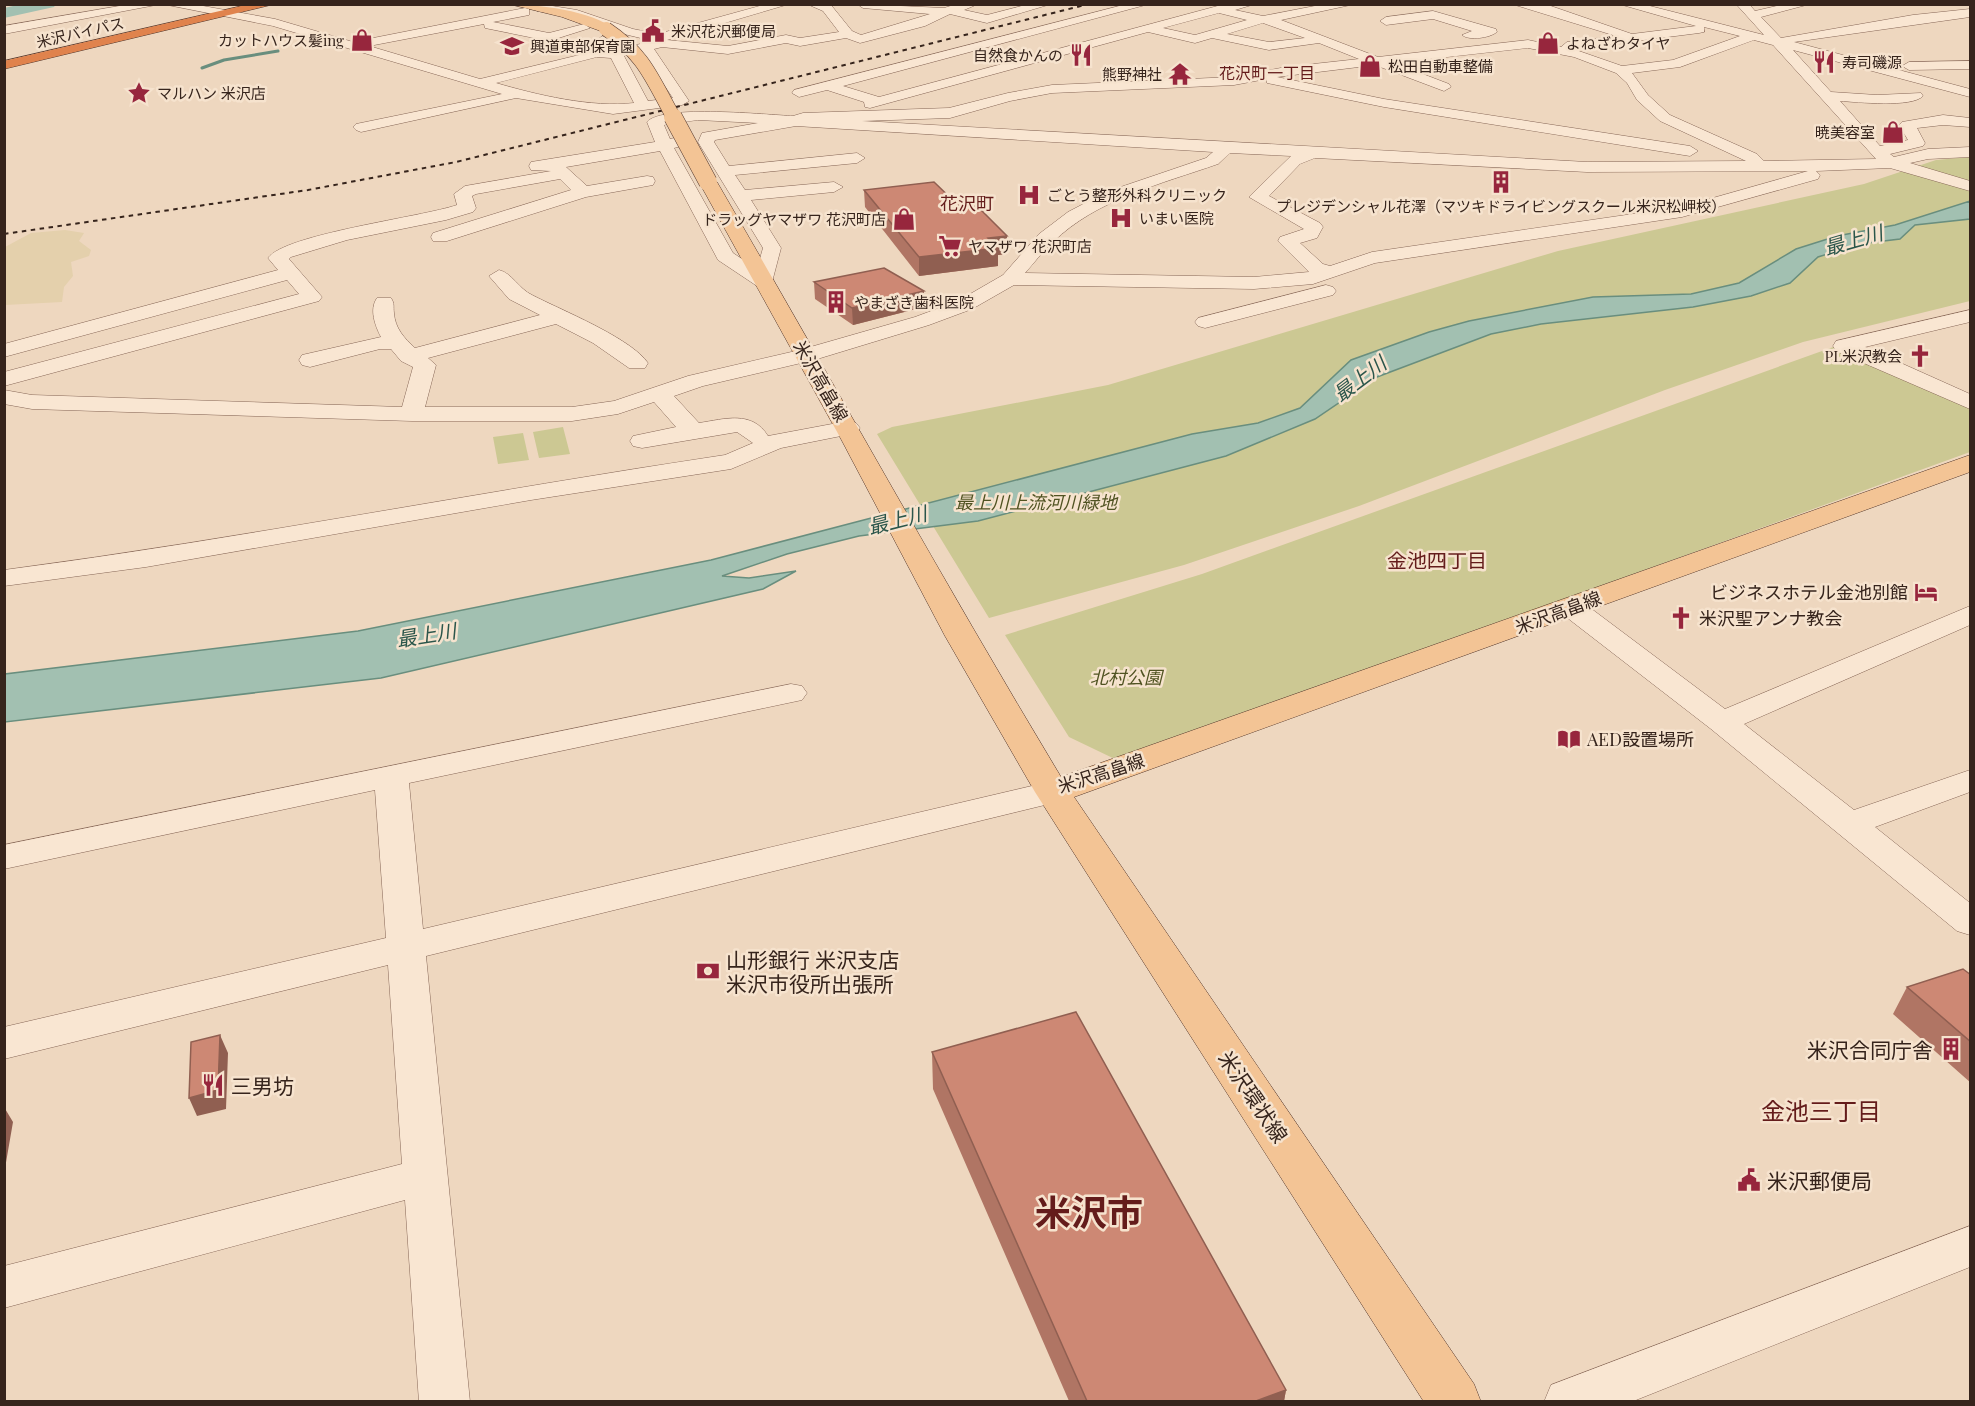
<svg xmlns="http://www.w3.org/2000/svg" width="1975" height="1406" font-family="'Playfair Display','Noto Sans JP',serif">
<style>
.farmland{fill:#e4d0ac}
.green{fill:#ccc893}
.water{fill:#a2c0b1;stroke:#698e7e;stroke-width:1.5}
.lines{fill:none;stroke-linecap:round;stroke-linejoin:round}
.stream{stroke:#698e7e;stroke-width:3}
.river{fill:#a2c0b1;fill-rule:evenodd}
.minor-casing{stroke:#876757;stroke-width:1}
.major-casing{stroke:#54372c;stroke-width:1}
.highway-casing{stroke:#54372c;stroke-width:1}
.minor{fill:#f9e6d2;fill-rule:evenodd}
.major{fill:#f3c495;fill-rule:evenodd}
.highway{fill:#e0834d;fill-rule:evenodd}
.rail{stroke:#36241c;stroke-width:2;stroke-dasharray:4.5 4.5;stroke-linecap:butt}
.major-bridge-far1-casing{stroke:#54372c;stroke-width:15;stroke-linecap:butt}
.major-bridge-casing{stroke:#54372c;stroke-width:19;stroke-linecap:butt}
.major-bridge-far1{stroke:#f3c495;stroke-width:14}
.major-bridge{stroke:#f3c495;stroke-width:18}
.wall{fill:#b07564}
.shaded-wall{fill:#905f51}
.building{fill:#cd8874;stroke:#905f51;stroke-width:1.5}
.labels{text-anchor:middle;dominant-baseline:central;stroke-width:5;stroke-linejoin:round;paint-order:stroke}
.far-poi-label{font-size:15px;fill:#36241c;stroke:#f6e3ce;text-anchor:start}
.far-street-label{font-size:15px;fill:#36241c;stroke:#f6e3ce}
.far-neighbourhood-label{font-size:16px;fill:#641c1b;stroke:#f6e3ce}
.far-quarter-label{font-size:18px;fill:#641c1b;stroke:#f6e3ce}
.street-label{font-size:18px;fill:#36241c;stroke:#f6e3ce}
.park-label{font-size:18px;font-style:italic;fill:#505322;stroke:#f6e3ce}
.poi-label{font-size:18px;fill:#36241c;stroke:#f6e3ce;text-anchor:start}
.water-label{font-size:20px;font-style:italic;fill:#2b564b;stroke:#f6e3ce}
.neighbourhood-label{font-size:20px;fill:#641c1b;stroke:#f6e3ce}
.near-poi-label{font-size:21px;fill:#36241c;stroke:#f6e3ce;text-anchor:start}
.near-street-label{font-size:21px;fill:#36241c;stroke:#f6e3ce}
.near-neighbourhood-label{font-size:24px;fill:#641c1b;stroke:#f6e3ce}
.near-town-label{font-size:36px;font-weight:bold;fill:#641c1b;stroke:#f6e3ce}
</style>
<rect width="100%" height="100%" fill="#eed7bf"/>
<path class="farmland" d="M65,230L84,233L79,241L91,250L89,256L71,262L73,276L64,287L62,302L5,305V247L31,233Z"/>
<path class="green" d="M1970,157V301L1803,342L1665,390L1359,506L1184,565L989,618L877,434L892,427L1108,385L1558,251L1864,184L1936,160Z
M1836,346L1970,407V452L1119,761L1069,737L1005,635L1202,574Z
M563,427L570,454L539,458L533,432Z
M523,433L529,460L498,464L493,437Z"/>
<path class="water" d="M1970,201V219L1915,225L1900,239L1859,244L1818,257L1790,283L1751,296L1693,307L1541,324L1491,334L1377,377L1315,419L1226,456L978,521L859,536L787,554L722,576L749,578L796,571L763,589L381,678L5,722V674L358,631L711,560L1192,434L1258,423L1300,408L1351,360L1429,332L1469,321L1593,297L1691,294L1739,283L1796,249L1837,236L1895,225Z"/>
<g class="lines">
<path class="stream" d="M202,68L224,60L278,51"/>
<path class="river" d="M22,4H56L54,7L4,18V8Z"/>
<g class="minor-casing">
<path id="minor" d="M131,4H161L4,34V26Z
M163,4H192L275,19L353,42L525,8L529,9V15L493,22L549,33L584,24L590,28L549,41L485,28L484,24L369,46L480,79L604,49L596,40L603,36L619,49L653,41L624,34L571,15L537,11L535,8L540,4L577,10L633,29L658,34L767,4H789L667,40L728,46L786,35L800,38L839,32L823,11L807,4L831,5L852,31L861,35L930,14L863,8L857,4L944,8L957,4H978L964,10L987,15L1029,4H1051L987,23L950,14L925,26L860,43L846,38L800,46L786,43L728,54L662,47L654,49L689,101L682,105L613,114L516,98L361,132L356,130L353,127L356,124L502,94L273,26ZM642,52L673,98L648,101L624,56ZM597,57L611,58L634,103C592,108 537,95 496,83Z
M1127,4H1149L843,86L879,97L1225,4H1255L1235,10L1263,16L1325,4H1355L1281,20L1378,57L1528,40L1561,47L1567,42L1616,36L1512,4H1545L1632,34L1696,26L1619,4H1642L1764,35L1736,4H1749L1755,11L1785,4H1810L1761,17L1781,38L1913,15L1970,9V17L1794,42L1970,89V97L1793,50L1831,92L1877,95L1921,93L1923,96C1912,108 1857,102 1840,101L1880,146L1908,140L1899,125L1902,122L1943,115L1970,118V127L1943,125L1917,128L1925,143L1923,146L1890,154L1894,157L1928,149L1970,147V157L1928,159L1910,163L1970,181V191L1890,168L1816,171L1820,175L1818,179L1682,217L1375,263L1313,284L1254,289L1014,285L972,309L929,325L814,360L703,386L674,396L699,423C725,419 752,410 768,436L848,421L856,423L860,428L856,433L781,448L731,469L531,500L146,567L4,586V570C246,538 484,491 725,455L753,443L737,432L642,448L633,446L630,441L633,436L676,427L654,402L618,414L572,421H412L32,409L4,404V390L32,395L402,407L413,367L401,361L391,349H380L310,367L302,365L299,360L302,355L381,337C375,326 369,309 377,298H391C395,304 393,306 394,313C395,328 404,338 415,348L540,315L509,299L489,276L499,270C512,273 519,289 532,295C561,310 631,338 648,363L645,368H629L593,343L556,324L428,358L436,365L425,407H572L614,401L688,376L800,350L915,317L958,301L1003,275L1039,234L1068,212L1106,192L1206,158L1213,152L796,126L715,140L714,142L729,166L857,153L865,158L857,163L735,175L745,190L834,182L843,187L834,192L751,200L781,248L771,286H757L718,260L660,151L566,167L587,186L647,176L653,177L655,181L653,185L586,197L447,241H433L431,237L433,233L571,190L560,179L476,194L472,196L476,208L473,212L446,220L347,240L291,257L289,259L322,297L319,301L4,386V372L299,294L287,280L4,357V344L278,270L268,258C285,234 422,217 457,205L454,194L465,186L551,171L531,170L529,166L531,162L655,142L647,122C663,104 767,115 793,116L803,113L949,108L1008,93L1052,85L1234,77L1286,67L1359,59L1319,43L1269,50L1212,38L1195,43L1148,32L870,108L865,107L864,102L827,90L799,97L792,93L794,90ZM1219,13L1247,20L1195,35L1163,28ZM1263,23L1305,38L1269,42L1227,34ZM1704,27L1740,36L1673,60L1622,66L1573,49L1699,33L1704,32ZM1754,40L1773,45L1876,159L1764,161L1757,154L1670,115L1648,95L1632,73L1680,67ZM1528,48L1574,57L1616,73L1627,83L1637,100L1660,121L1746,161L1587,162L862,121L950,118L1010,101L1052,93L1234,85L1266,79L1267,83L1272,84L1384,107L1690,156L1698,151L1690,146L1384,99L1277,77L1375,65L1444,91L1451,87L1449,84L1394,63ZM698,120L758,123L702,133L698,142L763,248L757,269L733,253L674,148L689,144L691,141L683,136L670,139L664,125ZM1230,153L1291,156L1249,197L1304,229L1280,237L1278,241L1309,272L1254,277L1025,273C1034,263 1043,251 1053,242C1097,199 1161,184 1218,164ZM1315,158L1587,172L1808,171L1681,207L1372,252L1330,266L1323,264L1300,243L1317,238L1323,227L1320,223L1269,196L1300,164Z
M1433,11L1496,29L1497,32C1490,38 1469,41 1462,35L1472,31L1433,19L1386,25L1380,21L1386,17Z
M1970,61V69L1909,70L1902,66L1909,62Z
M1326,285L1333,287L1336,291L1333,295L1205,328L1198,326L1195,322L1198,318Z
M1970,310V322L1865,347L1970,394V409L1836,351L1833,346L1836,341Z
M1571,598L1581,601L1725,709L1970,606V625L1744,724L1854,810L1970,770V792L1875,827L1970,903V935L1957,931L1711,729L1561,613L1557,607L1561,601Z
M791,684L802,686L807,693L802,700L409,783L423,929L1053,781L1065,784L1070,792L1065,800L1053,803L426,956L470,1402H419L405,1200L4,1308V1266L402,1164L388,965L4,1059V1027L386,938L375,790L4,869V845Z
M1970,1226V1267L1631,1402H1544L1551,1385Z"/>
</g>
<g class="major-casing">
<path id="major" d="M509,4C534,4 595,11 613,29L606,33L562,17Z
M708,177L717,182C832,380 943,581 1061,777L1970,455V472L1074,797L1474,1384L1481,1402H1424L1035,792L945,636L841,439L699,182Z"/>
</g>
<g class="highway-casing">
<path id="highway" d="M250,4H275L4,69V61Z"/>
</g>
<use href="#minor" class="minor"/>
<use href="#major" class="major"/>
<use href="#highway" class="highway"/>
<path class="rail" d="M4,234L308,190L456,162L1089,4"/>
<g class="major-bridge-far1-casing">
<path id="major-bridge-far1" d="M606,29C645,55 652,79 674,118"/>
</g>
<g class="major-bridge-casing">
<path id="major-bridge" d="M673,117L708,182"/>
</g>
<use href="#major-bridge-far1" class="major-bridge-far1"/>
<use href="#major-bridge" class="major-bridge"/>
</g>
<path class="wall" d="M864,190L1007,254L998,255V266L919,276L865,207Z
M814,282L924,291V307L853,325L815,299Z
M1971,975V1083L1893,1014L1907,987Z
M932,1052L1286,1390L1284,1401H1069L933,1089Z"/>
<path class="shaded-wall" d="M1007,236V254L998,255V266L919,276V257L988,238Z
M924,291V307L853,325L852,308Z
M220,1035L228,1053L226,1109L197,1116L189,1098Z
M4,1107L13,1122L4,1174Z
M1286,1390L1284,1401H1256Z"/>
<path class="building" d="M934,182L960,207L977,206L1007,236L988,238L998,248L919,257L864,190Z
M884,268L924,291L852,308L814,282Z
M1963,969L1971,975V1042L1907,987Z
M1076,1012L1286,1390L1256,1401H1087L932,1052Z
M220,1035L218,1090L189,1098L191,1042Z"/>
<defs>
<g id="civic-bare" transform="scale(1.8)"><path d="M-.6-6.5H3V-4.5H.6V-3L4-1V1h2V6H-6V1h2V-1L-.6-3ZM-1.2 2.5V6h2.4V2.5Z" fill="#97263d" stroke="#f6e3ce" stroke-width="2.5" paint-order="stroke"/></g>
<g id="shop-bare" transform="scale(1.8)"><path d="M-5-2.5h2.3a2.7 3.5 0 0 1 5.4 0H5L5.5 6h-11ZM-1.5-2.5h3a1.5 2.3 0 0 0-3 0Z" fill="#97263d" stroke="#f6e3ce" stroke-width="2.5" paint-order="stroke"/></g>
<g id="school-bare" transform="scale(1.8)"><path d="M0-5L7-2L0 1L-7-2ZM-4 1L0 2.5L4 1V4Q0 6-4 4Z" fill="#97263d" stroke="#f6e3ce" stroke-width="2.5" paint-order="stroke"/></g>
<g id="restaurant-bare" transform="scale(1.8)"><path d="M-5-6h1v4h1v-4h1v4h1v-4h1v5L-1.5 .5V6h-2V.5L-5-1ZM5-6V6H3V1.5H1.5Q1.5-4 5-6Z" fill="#97263d" stroke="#f6e3ce" stroke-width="2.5" paint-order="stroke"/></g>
<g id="temple-bare" transform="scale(1.8)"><path d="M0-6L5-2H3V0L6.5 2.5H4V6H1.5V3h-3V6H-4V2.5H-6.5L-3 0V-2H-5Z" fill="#97263d" stroke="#f6e3ce" stroke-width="2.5" paint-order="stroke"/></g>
<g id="sight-bare" transform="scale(1.8)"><path d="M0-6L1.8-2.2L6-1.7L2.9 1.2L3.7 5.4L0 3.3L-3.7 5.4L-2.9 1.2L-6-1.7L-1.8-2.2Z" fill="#97263d" stroke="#f6e3ce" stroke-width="2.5" paint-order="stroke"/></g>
<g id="building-bare" transform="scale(1.8)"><path d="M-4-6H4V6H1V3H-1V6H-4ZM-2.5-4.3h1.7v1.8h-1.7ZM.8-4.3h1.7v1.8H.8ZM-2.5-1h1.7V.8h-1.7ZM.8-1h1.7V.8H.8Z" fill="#97263d" stroke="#f6e3ce" stroke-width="2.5" paint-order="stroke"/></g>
<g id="hospital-bare" transform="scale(1.8)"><path d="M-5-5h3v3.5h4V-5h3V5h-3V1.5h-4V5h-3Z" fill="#97263d" stroke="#f6e3ce" stroke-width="2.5" paint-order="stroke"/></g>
<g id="supermarket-bare" transform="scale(1.8)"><path d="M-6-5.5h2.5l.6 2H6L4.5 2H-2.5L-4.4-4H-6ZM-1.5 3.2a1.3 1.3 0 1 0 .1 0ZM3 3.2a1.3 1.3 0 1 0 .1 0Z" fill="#97263d" stroke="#f6e3ce" stroke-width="2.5" paint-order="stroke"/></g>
<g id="church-bare" transform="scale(1.8)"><path d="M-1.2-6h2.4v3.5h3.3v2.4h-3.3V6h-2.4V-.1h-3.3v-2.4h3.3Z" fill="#97263d" stroke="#f6e3ce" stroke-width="2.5" paint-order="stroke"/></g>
<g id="hotel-bare" transform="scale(1.8)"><path d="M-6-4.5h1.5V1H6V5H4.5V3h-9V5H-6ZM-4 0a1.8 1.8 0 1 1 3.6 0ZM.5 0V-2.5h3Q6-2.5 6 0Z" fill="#97263d" stroke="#f6e3ce" stroke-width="2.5" paint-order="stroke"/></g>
<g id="library-bare" transform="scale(1.8)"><path d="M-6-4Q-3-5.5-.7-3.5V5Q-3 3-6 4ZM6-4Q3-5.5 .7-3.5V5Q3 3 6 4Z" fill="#97263d" stroke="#f6e3ce" stroke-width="2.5" paint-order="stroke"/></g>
<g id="bank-bare" transform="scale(1.8)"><path d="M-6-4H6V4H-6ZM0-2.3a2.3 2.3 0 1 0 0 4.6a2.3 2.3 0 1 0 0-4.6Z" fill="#97263d" stroke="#f6e3ce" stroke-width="2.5" paint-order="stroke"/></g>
</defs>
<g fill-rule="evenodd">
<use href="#civic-bare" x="653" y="31"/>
<use href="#shop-bare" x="362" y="40"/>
<use href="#shop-bare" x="1548" y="43"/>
<use href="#school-bare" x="512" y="46"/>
<use href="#restaurant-bare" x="1081" y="55"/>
<use href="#restaurant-bare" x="1824" y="62"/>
<use href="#shop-bare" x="1370" y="66"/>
<use href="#temple-bare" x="1180" y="74"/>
<use href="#sight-bare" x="139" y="93"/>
<use href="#shop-bare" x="1893" y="132"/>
<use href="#building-bare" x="1501" y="182"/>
<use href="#hospital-bare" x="1029" y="195"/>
<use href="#hospital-bare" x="1121" y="218"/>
<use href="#shop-bare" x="904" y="219"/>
<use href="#supermarket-bare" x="950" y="246"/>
<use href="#building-bare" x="836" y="302"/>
<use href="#church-bare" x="1920" y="356"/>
<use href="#hotel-bare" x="1926" y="592"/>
<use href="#church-bare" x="1681" y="618"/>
<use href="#library-bare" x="1569" y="739"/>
<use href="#bank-bare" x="708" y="971"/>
<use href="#building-bare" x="1951" y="1049"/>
<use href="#restaurant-bare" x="213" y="1085"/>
<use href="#civic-bare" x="1749" y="1180"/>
</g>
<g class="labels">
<g class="far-poi-label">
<text x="671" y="31">米沢花沢郵便局</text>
<text x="344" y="40" text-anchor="end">カットハウス髪ing</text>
<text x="1566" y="43">よねざわタイヤ</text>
<text x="530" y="46">興道東部保育園</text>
<text x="1063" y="55" text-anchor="end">自然食かんの</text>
<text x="1842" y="62">寿司磯源</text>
<text x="1388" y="66">松田自動車整備</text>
<text x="1162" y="74" text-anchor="end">熊野神社</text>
<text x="157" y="93">マルハン 米沢店</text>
<text x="1875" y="132" text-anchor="end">暁美容室</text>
<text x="1047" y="195">ごとう整形外科クリニック</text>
<text x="1501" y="206" text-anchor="middle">プレジデンシャル花澤（マツキドライビングスクール米沢松岬校）</text>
<text x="1139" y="218">いまい医院</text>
<text x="886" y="219" text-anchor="end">ドラッグヤマザワ 花沢町店</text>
<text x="968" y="246">ヤマザワ 花沢町店</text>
<text x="854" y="302">やまざき歯科医院</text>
<text x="1902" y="356" text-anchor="end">PL米沢教会</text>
</g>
<g class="far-street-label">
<text transform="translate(80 32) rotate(-13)">米沢バイパス</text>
</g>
<g class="far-neighbourhood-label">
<text x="1267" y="72">花沢町一丁目</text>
</g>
<g class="far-quarter-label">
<text x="967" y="203">花沢町</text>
</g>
<g class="street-label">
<text transform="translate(821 381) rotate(60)">米沢高畠線</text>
<text transform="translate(1558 612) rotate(-20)">米沢高畠線</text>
<text transform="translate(1101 773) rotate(-18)">米沢高畠線</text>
</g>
<g class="park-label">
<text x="1036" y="502">最上川上流河川緑地</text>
<text x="1126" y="677">北村公園</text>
</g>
<g class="poi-label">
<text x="1908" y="592" text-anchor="end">ビジネスホテル金池別館</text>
<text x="1699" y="618">米沢聖アンナ教会</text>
<text x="1587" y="739">AED設置場所</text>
</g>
<g class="water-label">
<text transform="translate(1853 239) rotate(-16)">最上川</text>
<text transform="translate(1359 378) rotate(-37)">最上川</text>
<text transform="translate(897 519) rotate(-14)">最上川</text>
<text transform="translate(426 634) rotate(-9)">最上川</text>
</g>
<g class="neighbourhood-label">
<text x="1437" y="559">金池四丁目</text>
</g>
<g class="near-poi-label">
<text x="726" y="959">山形銀行 米沢支店<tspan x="726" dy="24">米沢市役所出張所</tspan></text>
<text x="1933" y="1049" text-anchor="end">米沢合同庁舎</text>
<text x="231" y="1085">三男坊</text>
<text x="1767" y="1180">米沢郵便局</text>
</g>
<g class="near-street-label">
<text transform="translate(1254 1096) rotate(56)">米沢環状線</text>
</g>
<g class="near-neighbourhood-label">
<text x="1821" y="1110">金池三丁目</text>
</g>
<g class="near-town-label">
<text x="1089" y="1211">米沢市</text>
</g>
</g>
<rect width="1975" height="1406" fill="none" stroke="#36241c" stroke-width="12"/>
</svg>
